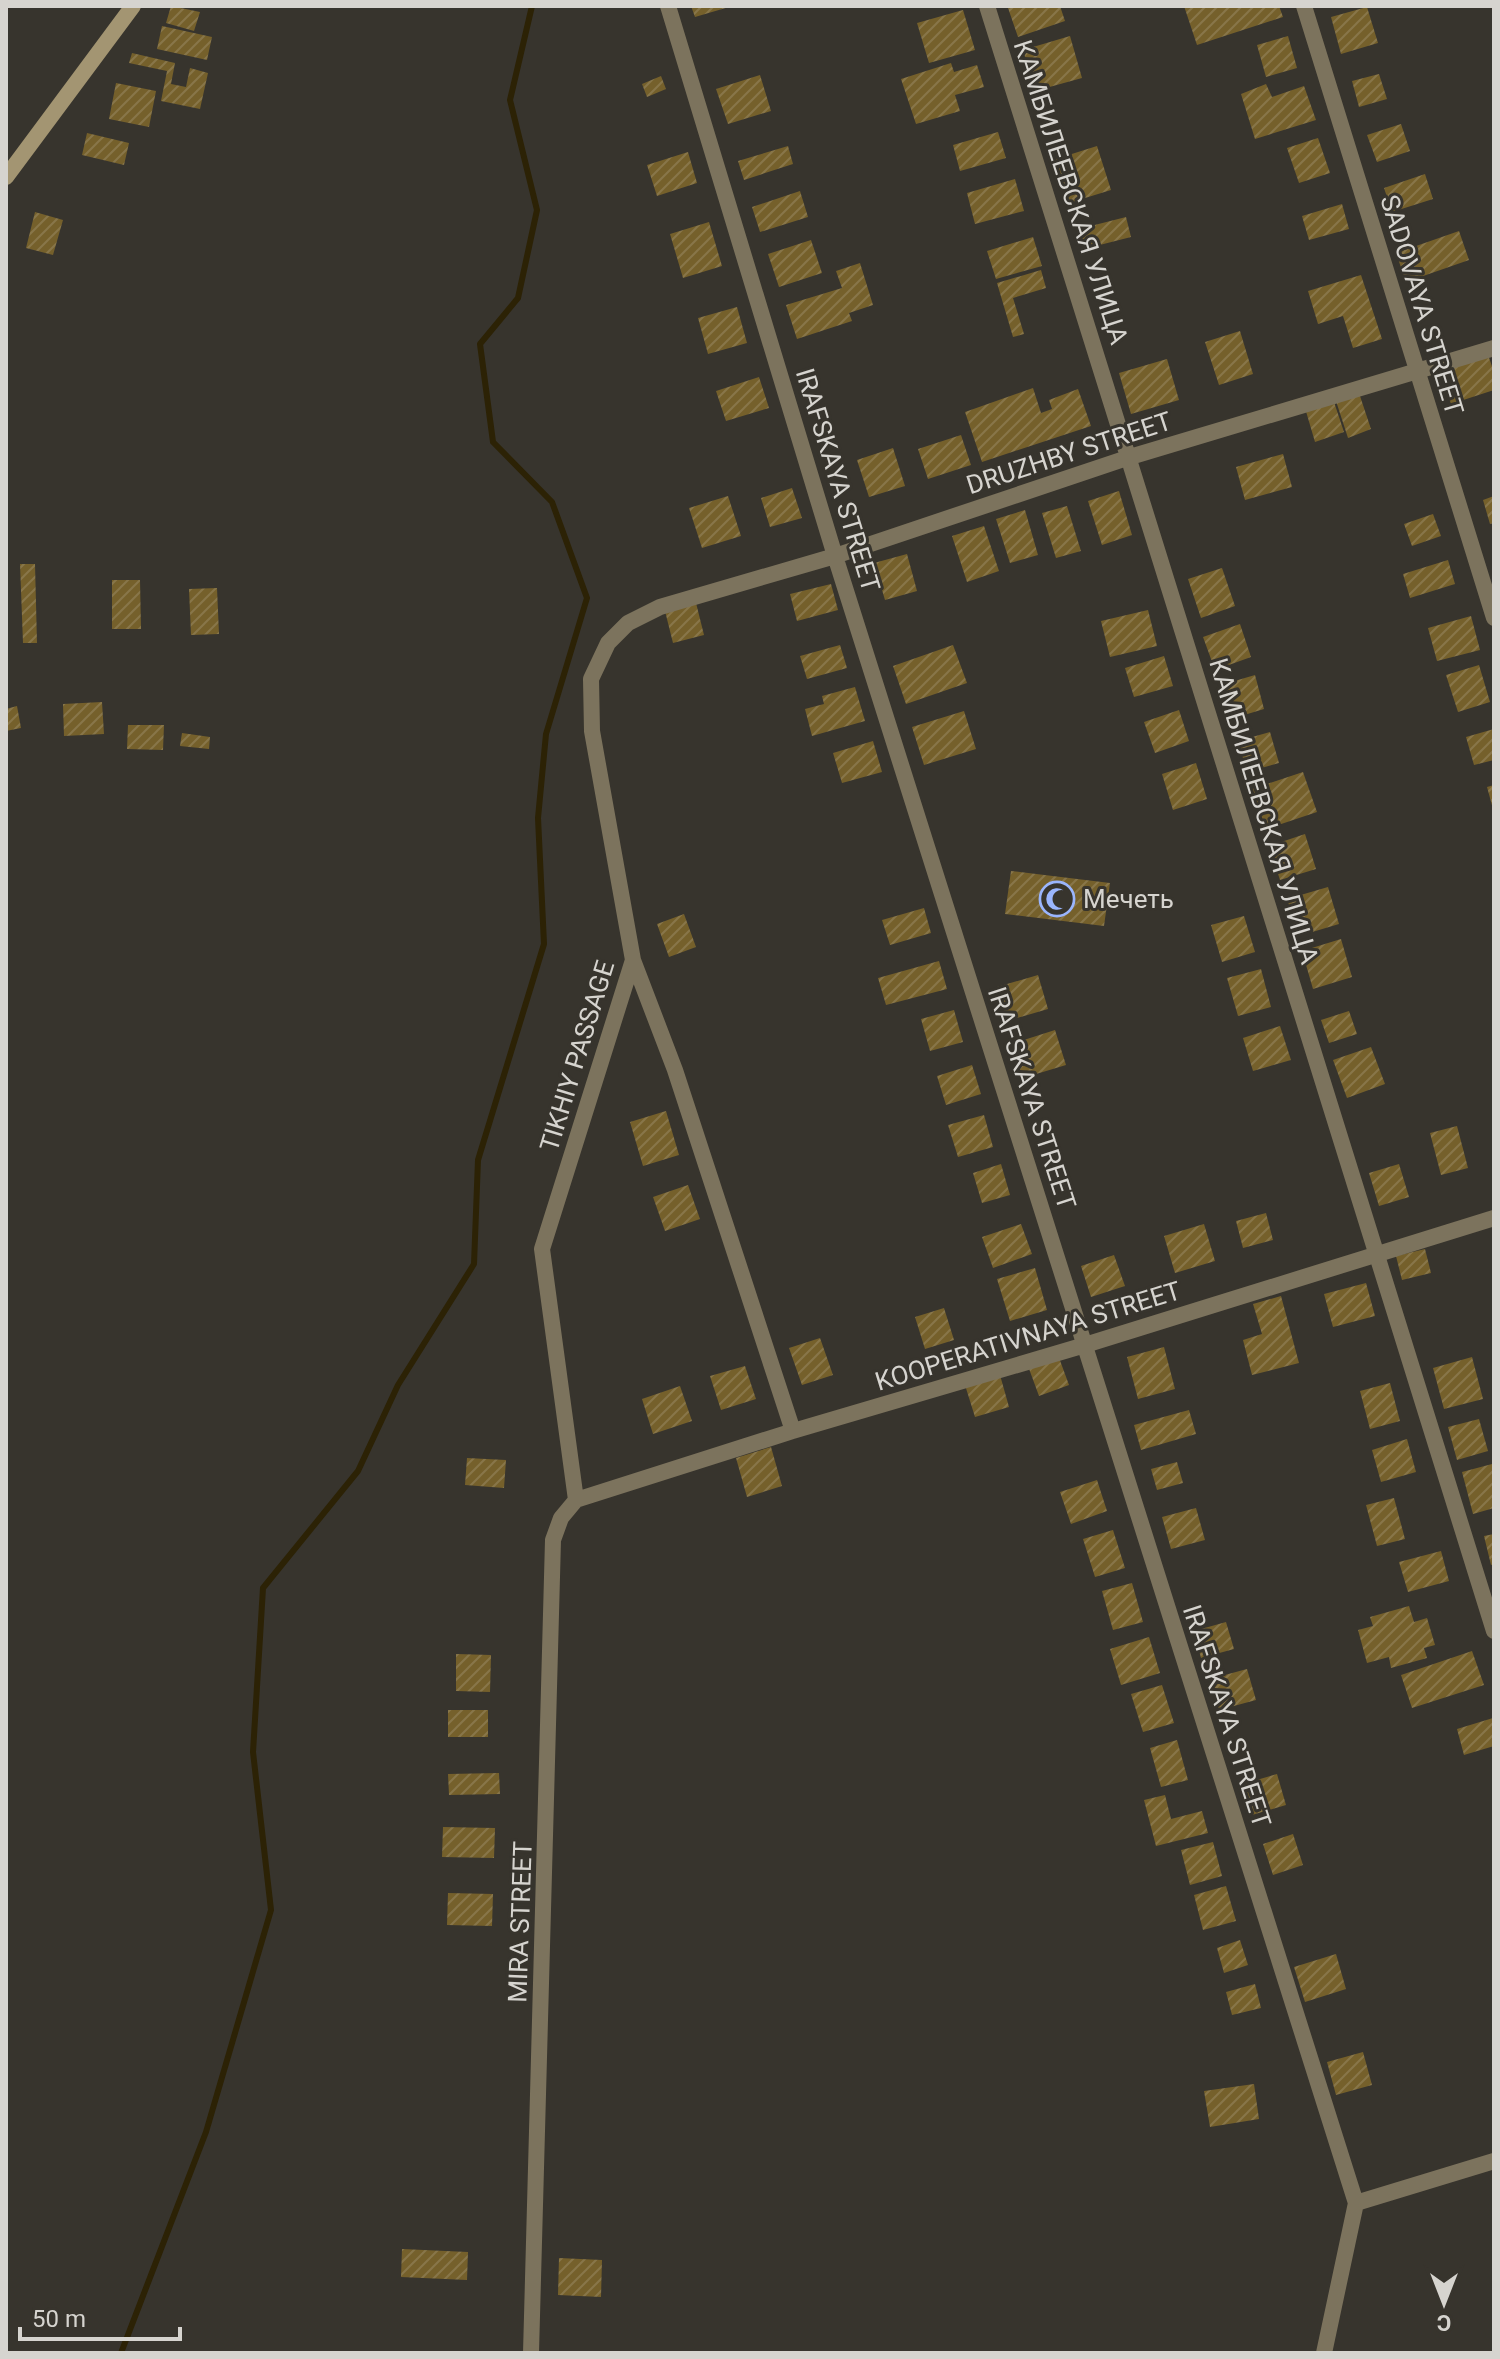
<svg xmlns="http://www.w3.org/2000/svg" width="1500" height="2359" font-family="Roboto,sans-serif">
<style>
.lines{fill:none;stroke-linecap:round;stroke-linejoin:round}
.stream{stroke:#2c2205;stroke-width:6}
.building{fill:url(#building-hatch)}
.street{stroke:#7c735d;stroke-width:16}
.secondary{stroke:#a39572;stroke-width:16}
.labels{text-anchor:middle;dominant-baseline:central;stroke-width:6;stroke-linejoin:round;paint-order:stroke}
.street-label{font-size:26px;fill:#d6d4cf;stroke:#37342d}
.poi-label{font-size:26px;fill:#d6d4cf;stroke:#37342d;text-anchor:start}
</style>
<defs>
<pattern id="building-hatch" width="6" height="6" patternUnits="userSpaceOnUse" patternTransform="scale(2)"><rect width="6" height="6" fill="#75602b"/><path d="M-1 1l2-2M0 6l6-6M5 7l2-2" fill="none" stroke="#887649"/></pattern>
</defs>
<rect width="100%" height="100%" fill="#37342d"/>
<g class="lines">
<path class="stream" d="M121,2353L206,2132L271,1910L253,1752L263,1588L358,1471L398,1385L474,1264L478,1160L544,944L538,818L546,734L587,598L552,502L493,442L480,344L518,298L537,210L510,100L532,6"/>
</g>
<path class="building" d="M171,6L200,12L194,31L166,23Z
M691,6H729V7L695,17Z
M1014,6H1060L1065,21L1018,37L1008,8Z
M1184,6H1279L1283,17L1197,45Z
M1367,7L1378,43L1341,54L1331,17Z
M963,10L975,50L929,63L917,23Z
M162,26L212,37L207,60L157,49Z
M1070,36L1082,78L1035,91L1023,50Z
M1288,36L1297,68L1266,77L1257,45Z
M132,53L175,63L171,84L186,87L190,68L208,73L200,109L161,101L167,71L129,63Z
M951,63L954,72L977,65L984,87L955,95L960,111L916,124L901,79Z
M1379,74L1387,99L1359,107L1352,81Z
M760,75L771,111L728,124L716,89Z
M661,76L666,89L647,97L642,84Z
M116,83L156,91L149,127L109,119Z
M1266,84L1272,97L1304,86L1316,120L1255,139L1241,94Z
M1401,124L1410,151L1377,162L1367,135Z
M998,132L1006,158L960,171L953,145Z
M87,133L129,143L124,165L82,155Z
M1318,138L1330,173L1299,183L1287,148Z
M788,146L793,164L744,180L738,161Z
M1097,146L1111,190L1069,203L1056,159Z
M688,152L697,183L657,196L647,165Z
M1425,174L1433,199L1392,212L1384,188Z
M1015,179L1024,211L975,224L967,193Z
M800,191L808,217L760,232L752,207Z
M1342,204L1349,229L1309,240L1302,216Z
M35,212L63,220L53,255L26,248Z
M1126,217L1131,237L1084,249L1079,229Z
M709,222L722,266L683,278L670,234Z
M1459,231L1469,260L1406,282L1396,253Z
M1033,237L1042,266L996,279L987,251Z
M811,240L822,273L779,287L768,254Z
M860,263L873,305L849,313L852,321L797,339L786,305L842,288L836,271Z
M1041,270L1046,288L1013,298L1024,334L1013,337L997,283Z
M1361,275L1382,339L1353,348L1343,316L1318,324L1308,291Z
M737,307L747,343L708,354L698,318Z
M1240,331L1253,374L1219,385L1205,342Z
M1487,352L1494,372V390L1451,404L1439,368Z
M1167,359L1179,400L1131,414L1119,373Z
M759,377L769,408L726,421L716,391Z
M1033,388L1041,413L1052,409L1049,400L1078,389L1091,426L982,462L965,412Z
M1359,393L1371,429L1348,438L1336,401Z
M1333,399L1344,432L1315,442L1305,408Z
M961,435L971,465L928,479L918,449Z
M893,448L905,486L869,497L857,460Z
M1283,454L1292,487L1245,500L1236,467Z
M792,488L802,518L770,527L761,498Z
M1119,491L1132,535L1102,545L1088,501Z
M728,496L741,536L702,548L689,508Z
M1494,496V523L1490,524L1483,500Z
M1067,506L1081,551L1056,558L1042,513Z
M1025,510L1038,555L1010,563L996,519Z
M1433,514L1441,536L1412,546L1404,524Z
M984,526L999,571L967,582L952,536Z
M907,554L917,591L885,600L874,563Z
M1448,560L1455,584L1410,598L1403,574Z
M20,564H35L37,643H23Z
M1222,568L1235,606L1201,618L1188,579Z
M112,580H140L141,629H112Z
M831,584L838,610L797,621L790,594Z
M217,588L219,634L191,635L189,589Z
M695,599L704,635L673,643L664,607Z
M1148,610L1157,646L1110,657L1101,621Z
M1471,616L1480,650L1437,661L1428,628Z
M1240,624L1251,657L1215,670L1203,637Z
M840,645L847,668L807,679L800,656Z
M953,645L967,683L906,704L893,666Z
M1164,656L1173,686L1134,697L1125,668Z
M1479,665L1490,702L1458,712L1446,675Z
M1255,675L1264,709L1231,719L1221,685Z
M855,687L865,721L812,736L805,709L824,704L822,696Z
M102,702L104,734L64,736L63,704Z
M17,706L21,728L6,731V709Z
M1179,710L1189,741L1155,753L1144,722Z
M964,711L976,749L924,765L912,727Z
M128,725H164L163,750L127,749Z
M1494,729V760L1474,765L1466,737Z
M1270,732L1279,763L1247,772L1238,741Z
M182,733L210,737L209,749L180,746Z
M873,741L882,772L842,783L833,753Z
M1196,763L1207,799L1173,810L1162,774Z
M1303,772L1317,812L1266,829L1252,789Z
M1494,785V809H1493L1487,787Z
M1305,834L1316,869L1280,880L1269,846Z
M1011,871L1110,883L1104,926L1005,914Z
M1328,887L1339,924L1299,936L1287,899Z
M924,908L931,933L890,945L882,920Z
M684,914L696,947L669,957L657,924Z
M1244,916L1255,952L1222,962L1211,925Z
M1341,939L1352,977L1313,989L1302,951Z
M939,961L947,989L886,1005L878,978Z
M1261,969L1271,1007L1238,1016L1227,978Z
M1038,975L1048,1009L1007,1021L997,987Z
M954,1010L963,1042L930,1051L921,1019Z
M1349,1011L1357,1034L1329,1043L1321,1020Z
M1280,1026L1291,1060L1253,1071L1243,1038Z
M1055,1030L1066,1065L1023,1078L1011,1044Z
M1371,1047L1385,1084L1347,1098L1333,1060Z
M972,1065L981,1094L946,1105L937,1076Z
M666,1111L679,1155L643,1166L630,1122Z
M984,1115L993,1147L958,1157L948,1125Z
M1457,1126L1468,1168L1441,1175L1430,1133Z
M1001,1164L1010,1195L982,1203L973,1173Z
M1399,1164L1409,1197L1379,1206L1369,1173Z
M688,1185L700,1219L665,1231L653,1197Z
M1266,1213L1273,1240L1243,1248L1236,1221Z
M1021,1224L1032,1254L993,1268L982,1237Z
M1204,1224L1215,1261L1175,1273L1164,1236Z
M1425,1249L1431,1273L1402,1280L1396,1256Z
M1114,1255L1125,1286L1091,1297L1081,1266Z
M1035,1268L1047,1310L1010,1321L997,1279Z
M1366,1283L1375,1316L1333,1327L1324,1294Z
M1281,1296L1299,1363L1252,1375L1243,1340L1262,1334L1253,1304Z
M944,1308L954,1340L925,1349L915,1317Z
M820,1338L833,1375L802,1385L789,1348Z
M1164,1347L1175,1389L1138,1399L1127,1357Z
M1058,1355L1069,1385L1039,1396L1028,1366Z
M1472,1357L1483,1399L1444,1409L1433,1368Z
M745,1366L756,1399L721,1410L710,1376Z
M1000,1375L1009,1407L975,1417L965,1385Z
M1390,1383L1400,1421L1370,1429L1360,1391Z
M680,1386L692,1421L653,1434L642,1399Z
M1189,1410L1196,1434L1141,1450L1134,1425Z
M1479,1419L1488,1451L1457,1460L1448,1427Z
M1407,1439L1416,1472L1381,1482L1372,1450Z
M771,1447L782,1486L747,1497L736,1458Z
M467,1458L506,1460L504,1488L465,1485Z
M1177,1462L1183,1483L1157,1490L1151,1469Z
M1492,1464L1494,1508L1473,1514L1462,1472Z
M1097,1480L1107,1511L1071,1524L1060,1492Z
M1394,1498L1405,1539L1377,1546L1366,1505Z
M1196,1508L1205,1540L1171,1549L1162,1517Z
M1113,1530L1125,1568L1095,1577L1083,1539Z
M1494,1534V1564L1491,1565L1484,1536Z
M1441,1551L1449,1581L1408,1592L1399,1562Z
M1132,1583L1143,1622L1113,1630L1102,1591Z
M1409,1606L1414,1622L1427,1618L1435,1645L1424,1648L1427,1658L1391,1668L1389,1657L1367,1663L1358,1630L1373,1626L1370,1617Z
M1226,1622L1234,1649L1201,1658L1194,1631Z
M1149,1637L1160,1673L1121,1685L1110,1649Z
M1472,1651L1484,1685L1412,1708L1401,1675Z
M456,1654L491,1655L490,1692L456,1691Z
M1247,1669L1256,1700L1219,1710L1210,1679Z
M1162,1685L1174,1723L1143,1732L1131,1694Z
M448,1710H488V1737H448Z
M1493,1718L1494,1746L1464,1755L1457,1729Z
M1177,1740L1188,1780L1161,1787L1150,1748Z
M499,1773L500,1794L449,1795L448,1774Z
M1277,1774L1286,1805L1252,1815L1243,1784Z
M1165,1795L1171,1819L1202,1811L1208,1833L1156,1846L1144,1800Z
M443,1827L495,1828L494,1858L442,1857Z
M1293,1834L1303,1865L1273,1875L1263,1844Z
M1213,1842L1222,1876L1190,1885L1181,1850Z
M1226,1886L1236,1921L1203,1930L1194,1895Z
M448,1893L493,1894L492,1926L447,1925Z
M1240,1940L1248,1965L1224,1973L1217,1948Z
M1336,1954L1346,1989L1305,2002L1294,1967Z
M1255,1984L1261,2008L1232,2015L1226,1992Z
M1363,2052L1372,2085L1336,2095L1327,2062Z
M1254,2084L1259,2119L1210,2127L1204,2091Z
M402,2249L468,2252L467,2280L401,2277Z
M559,2258L602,2260L601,2297L558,2295Z"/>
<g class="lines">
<path class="street" d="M668,6L835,556L1356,2203
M987,6C1158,547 1322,1090 1494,1631
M1304,6L1494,618
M633,960L675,1070L793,1431
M576,1500L542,1249L633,960L592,731L591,679L608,643L628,623L660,607L835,556L1130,457L1494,348
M576,1500L793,1431L1085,1345L1494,1218
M531,2353L553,1540L561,1518L576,1500
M1324,2353L1356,2203L1494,2161"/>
<path class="secondary" d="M6,177L133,6"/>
</g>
<defs>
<g id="mosque-ring" transform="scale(1.8)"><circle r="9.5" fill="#37342d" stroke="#9ab5fd" stroke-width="1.5"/><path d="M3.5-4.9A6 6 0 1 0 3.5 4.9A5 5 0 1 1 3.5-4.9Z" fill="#9ab5fd"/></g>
</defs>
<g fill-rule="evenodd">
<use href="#mosque-ring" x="1057" y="899"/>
</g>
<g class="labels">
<g class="street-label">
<text transform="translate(1071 192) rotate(72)">КАМБИЛЕЕВСКАЯ УЛИЦА</text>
<text transform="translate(1422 305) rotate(73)">SADOVAYA STREET</text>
<text transform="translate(1069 453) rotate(-18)">DRUZHBY STREET</text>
<text transform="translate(838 480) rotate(73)">IRAFSKAYA STREET</text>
<text transform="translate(1264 811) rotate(73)">КАМБИЛЕЕВСКАЯ УЛИЦА</text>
<text transform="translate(577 1056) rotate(-73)">TIKHIY PASSAGE</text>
<text transform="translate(1032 1098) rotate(72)">IRAFSKAYA STREET</text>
<text transform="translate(1028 1336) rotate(-17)">KOOPERATIVNAYA STREET</text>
<text transform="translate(1227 1716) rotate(72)">IRAFSKAYA STREET</text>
<text transform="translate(520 1922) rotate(-88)">MIRA STREET</text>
</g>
<g class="poi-label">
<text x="1083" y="899">Мечеть</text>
</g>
</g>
<rect width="1500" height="2359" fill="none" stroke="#d6d4cf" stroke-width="16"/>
<g transform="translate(1444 2303) rotate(180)" stroke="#37342d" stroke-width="6" paint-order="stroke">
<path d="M0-6L14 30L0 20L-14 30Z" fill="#d6d4cf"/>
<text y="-12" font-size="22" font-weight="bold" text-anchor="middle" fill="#d6d4cf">С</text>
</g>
<path d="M20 2327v12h160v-12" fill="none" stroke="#d6d4cf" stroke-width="4"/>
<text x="32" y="2327" font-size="24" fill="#d6d4cf" stroke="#37342d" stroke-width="6" paint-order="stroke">50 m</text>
</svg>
